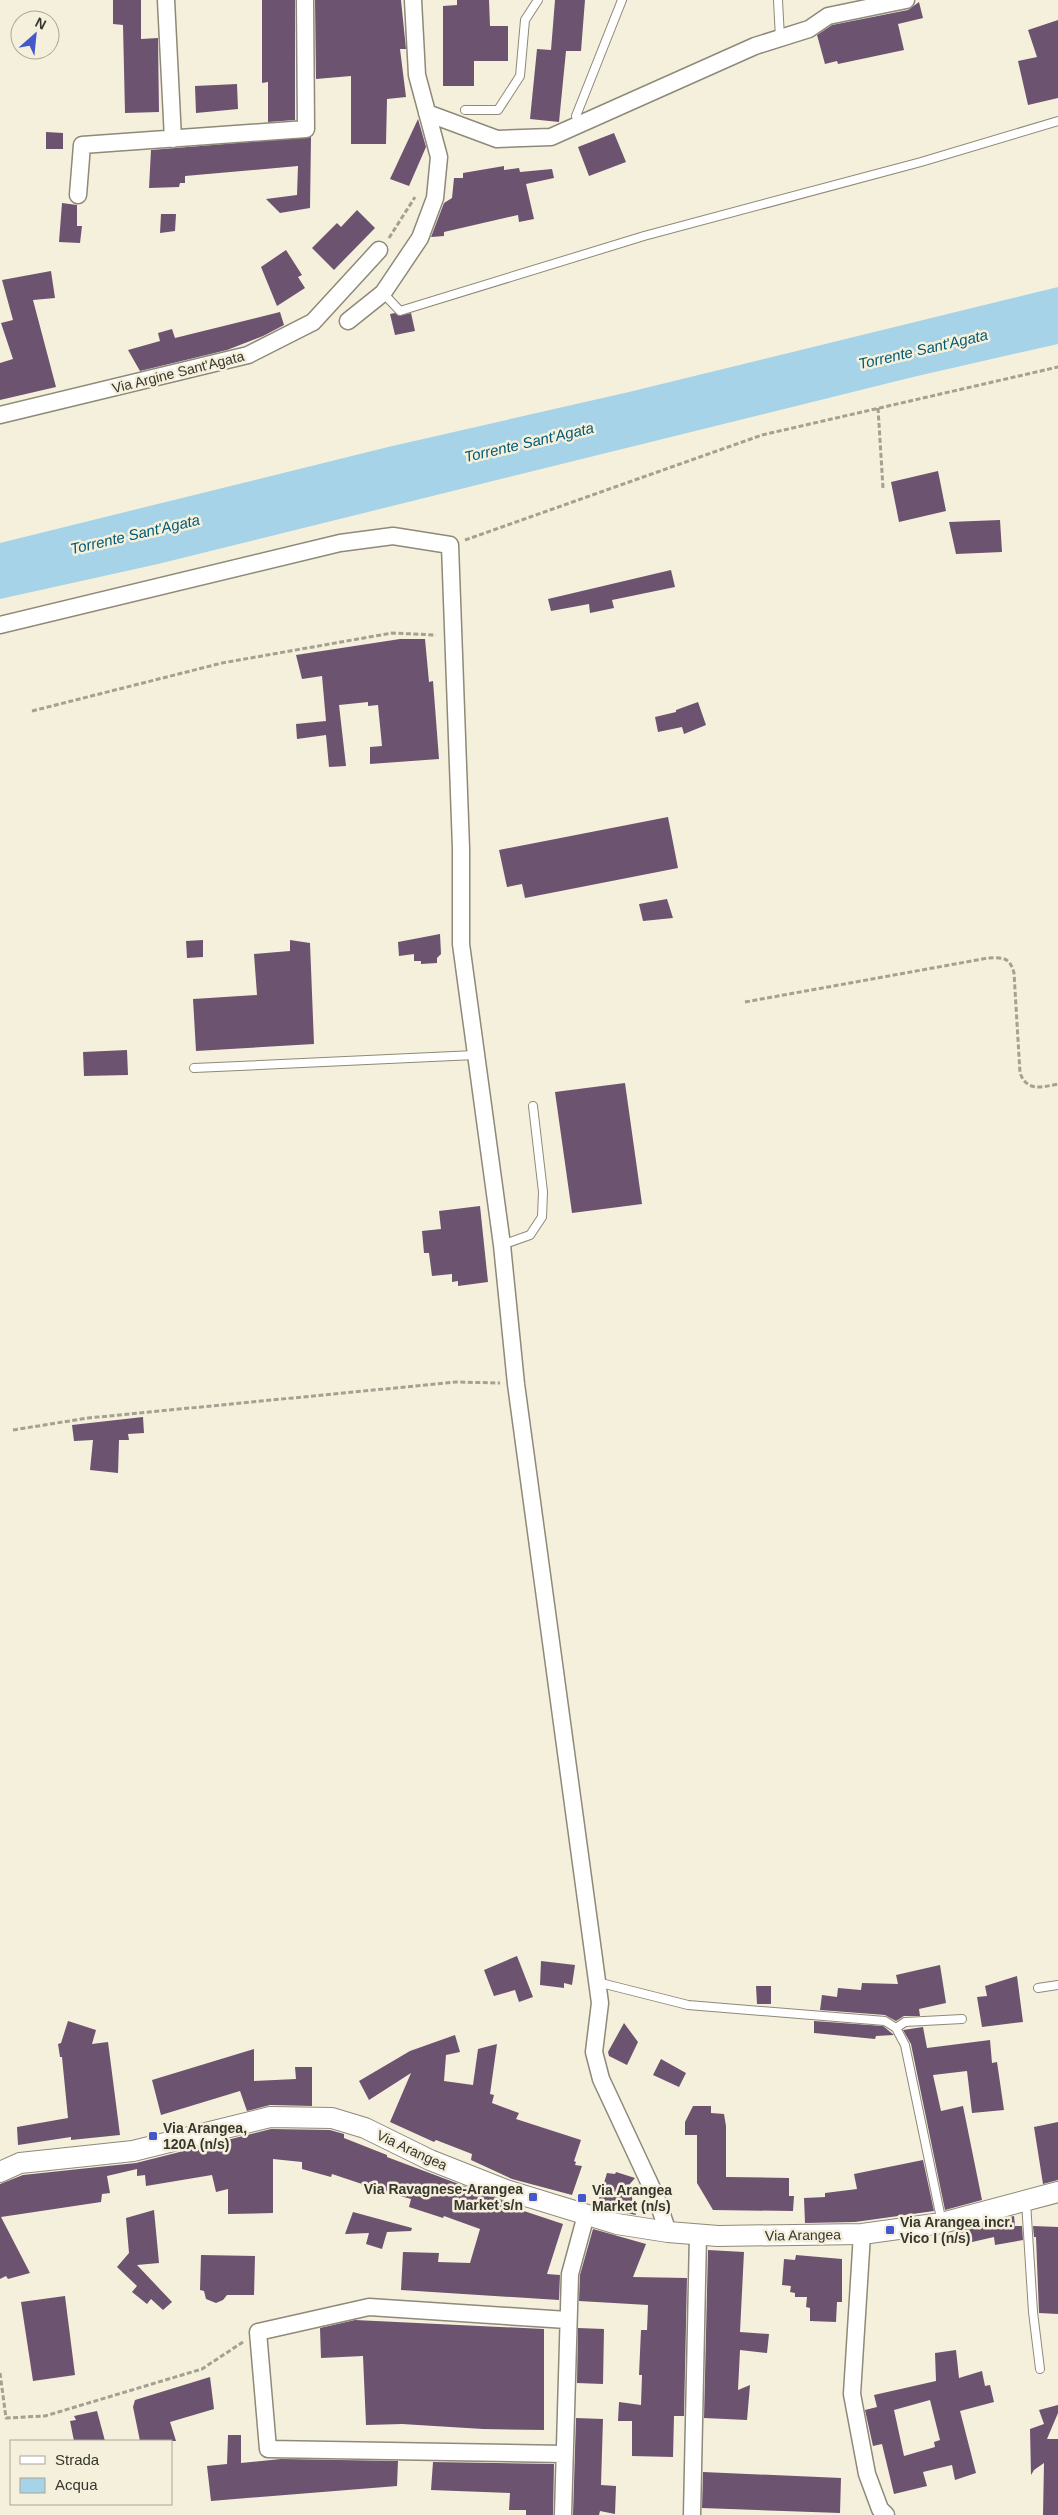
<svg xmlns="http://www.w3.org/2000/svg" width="1058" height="2515" font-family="Helvetica,sans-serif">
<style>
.water{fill:#a6d3e7}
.building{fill:#6c5370;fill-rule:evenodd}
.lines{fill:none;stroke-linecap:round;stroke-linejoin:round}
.service-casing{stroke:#8e8978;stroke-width:10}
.minor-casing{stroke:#8e8978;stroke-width:19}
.tertiary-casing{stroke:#8e8978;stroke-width:22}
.path{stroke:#a4a092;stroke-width:3;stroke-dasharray:5 2.5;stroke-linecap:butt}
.service{stroke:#fff;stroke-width:8}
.minor{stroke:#fff;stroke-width:16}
.tertiary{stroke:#fff;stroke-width:20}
.poi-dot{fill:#4457cb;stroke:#f5f0dc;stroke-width:2}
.labels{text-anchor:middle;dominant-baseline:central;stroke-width:5;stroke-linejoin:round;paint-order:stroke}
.street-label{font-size:14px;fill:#38372f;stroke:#f5f0dc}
.poi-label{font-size:14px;font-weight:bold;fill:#38372f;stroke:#f5f0dc;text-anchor:start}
.water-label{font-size:15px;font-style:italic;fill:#015a76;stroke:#f5f0dc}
</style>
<rect width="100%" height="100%" fill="#f5f0dc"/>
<path class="water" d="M1058,287V344L913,377L158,564L0,599V543L388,447L629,392Z"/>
<path class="building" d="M113,0H141V39L158,38L159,112L125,113L123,25L113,24Z
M262,0H295V120L268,122V82L262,83Z
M315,0H401L406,49H400L406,97L387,99L386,144H351V76L316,79Z
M457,0H489L490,26H508V61H474V86H443V6L457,5Z
M555,0H585L581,51H566L559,122L530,119L537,49L551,50Z
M919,2L923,18L898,24L904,50L838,64L837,61L825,64L817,35L832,25L908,10Z
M1058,20V98L1028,105L1018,61L1037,57L1028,30Z
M237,84L238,109L196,113L195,86Z
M418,119L426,147L409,186L390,179Z
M46,132L63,133V149H46Z
M614,133L626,162L589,176L578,147Z
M311,137L310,208L280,213L266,199L297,195L298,166L185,176V183H180L179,187L149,188L151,150Z
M504,166V170L519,168L520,172L552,169L554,178L526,184L534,219L519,222L518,215L444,232V236L431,237L444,203L452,198L454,178H463V173Z
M62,203L77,205V226H82L80,243L59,242Z
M357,210L375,228L334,270L312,248L337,223L341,227Z
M161,214H176L175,231L160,233Z
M286,250L302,275L298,277L305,288L277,306L261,267Z
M51,271L55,298L33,300L56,387L0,400V363L13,359L1,323L13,320L2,280Z
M280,312L284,325L263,336L227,350L140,371L128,350L160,341L158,333L172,329L175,338Z
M395,313L399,316L411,313L415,331L395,335L390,314Z
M938,471L946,511L899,522L891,482Z
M1000,520L1002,552L956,554L949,522Z
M671,570L675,587L612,600L614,608L590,613L589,604L551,611L548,599Z
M400,639H425L429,682L433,681L439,759L370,764V747L382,746L378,705L368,706V702L339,705L346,766L329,767L326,735L297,739L296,724L326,721L322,676L302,679L296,655Z
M698,702L706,725L684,734L682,727L658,732L655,717L676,712V710Z
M668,817L678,868L525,898L522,884L507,887L499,850Z
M667,899L673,918L643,921L639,904Z
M440,934L441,954L437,958V963L421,964V961H414V954L399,956L398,942Z
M203,940V957L187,958L186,941Z
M290,940L310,943L314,1044L196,1051L193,999L257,995L254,954L290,951Z
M127,1050L128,1075L84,1076L83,1052Z
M625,1083L642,1204L572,1213L555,1092Z
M480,1206L488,1282L458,1286V1281L452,1282V1274L432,1276L429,1253H424L422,1231L441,1229L439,1211Z
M143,1417L144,1433L128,1434L129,1440H119L118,1473L90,1470L93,1440L74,1441L72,1425Z
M517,1956L533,1997L519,2002L515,1990L494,1996L484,1970Z
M541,1961L575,1965L572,1985L564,1983V1988L540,1985Z
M940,1965L946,2003L919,2009L920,2016H904L896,2021L885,2015L820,2010L822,1995L837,1997L838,1988L861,1990L862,1983L898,1984L896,1975Z
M1017,1976L1023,2022L982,2027L977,1997L987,1996L985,1986Z
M756,1986H771V2004H757Z
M68,2021L96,2030L92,2044L108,2042L120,2135L71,2140V2137L18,2145L17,2127L68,2118L62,2057H60L58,2044L61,2043Z
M814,2021L883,2026L894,2035L876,2036L875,2039L814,2033Z
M624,2023L638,2042L627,2065L609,2056L608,2052Z
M923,2027L927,2048L990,2040L992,2063L997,2062L1004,2110L972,2113L967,2071L933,2075L941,2111L963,2106L982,2200L945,2210L911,2044L903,2030Z
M455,2035L460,2052L446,2055L444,2081L473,2085L478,2049L497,2044L490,2094L494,2095L492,2103L519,2113L516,2119L581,2140L574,2161L576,2162L575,2165L582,2166L572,2195L512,2179L471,2160L472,2154L436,2140L434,2142L390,2122L411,2073L369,2100L359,2081L410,2051Z
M254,2049V2081L296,2079L295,2067H312V2106L270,2105L247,2111L240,2091L161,2115L152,2080Z
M661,2059L686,2073L679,2087L653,2075Z
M693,2106H711V2113L724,2114L726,2126V2177L789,2178V2196H794L793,2211L713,2210L697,2183V2135H685V2122Z
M1058,2122V2180L1043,2184L1034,2127Z
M271,2129L330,2130L344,2134V2138L387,2155V2157L515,2205V2208L563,2224L547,2274L560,2275L559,2300L401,2290L403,2252L439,2253L438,2262L470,2263L480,2229L444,2216L443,2218L409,2207L411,2199L361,2185L362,2184L332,2174L331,2177L302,2169V2162L273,2159V2213L228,2214V2189L216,2192L212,2175L146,2186L145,2175L137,2176V2169L107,2176L110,2193L102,2194L101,2202L1,2217L30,2273L8,2279L6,2276L0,2279V2184L23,2175L136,2163Z
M923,2160L934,2211L855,2222L805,2223L804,2198L825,2197V2193L857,2189L854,2174Z
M616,2172L635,2178L629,2185L636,2215L611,2210L615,2207L598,2202L607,2173L615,2174Z
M154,2210L159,2263L137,2265L172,2302L163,2310L151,2299L147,2304L132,2292L137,2286L117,2267L129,2253L126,2218Z
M353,2212L412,2228L411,2231L387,2232L382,2249L366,2244L369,2233L345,2234Z
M1014,2216L1015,2226H1022L1023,2240L995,2245L994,2237L959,2245L957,2231Z
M1033,2226L1058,2227V2314L1039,2313L1036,2237H1034Z
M593,2229L646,2244L633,2277L687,2278L684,2416H674L673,2457L632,2456V2421H618L619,2402L641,2405L642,2375H639L641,2330H647L648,2305L579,2301L580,2275Z
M708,2250L744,2252L740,2332L769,2334L767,2353L740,2350L738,2390L750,2385L747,2420L704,2418Z
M201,2255L255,2256L254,2295H227L223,2300L216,2303L206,2299L204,2291L200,2290Z
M796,2255L842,2259V2302H837L836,2322L810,2321V2308L806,2307L807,2297H795V2293L790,2292L791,2286L782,2285L784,2259L795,2260Z
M65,2296L75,2375L33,2381L21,2302Z
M355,2320L544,2329V2430L483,2429L402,2424L366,2425L363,2356L321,2358L320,2328Z
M578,2328L604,2329L603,2384L577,2383Z
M956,2350L959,2378L982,2371L985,2386L990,2385L994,2402L960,2411L976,2473L955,2480L952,2465L923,2472L927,2486L894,2494L882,2444L873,2446L865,2410L877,2407L874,2395L936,2381L935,2353ZM930,2400L940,2440L934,2442L935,2447L904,2456L894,2410Z
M210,2377L214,2409L170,2422L176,2441H140L133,2407L135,2400Z
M1058,2405V2413L1047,2439H1058V2515H1043L1044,2463L1034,2470L1031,2475L1030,2429L1044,2424L1039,2410Z
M97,2411L105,2441H74L70,2421L76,2420L74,2416Z
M576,2418L603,2419L601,2485L616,2486L615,2514L600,2511L599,2515H573Z
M228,2435H241V2463L281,2459L398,2461L397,2486L211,2501L207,2466L227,2464Z
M433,2462L554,2464L553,2515H526V2510H509L510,2493L431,2490Z
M703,2472L841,2478L840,2513L702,2508Z"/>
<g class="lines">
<g class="service-casing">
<path id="service" d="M778,0L780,38
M465,110H498L520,76L525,20L538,0
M576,116L622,0
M383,293L400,311L644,236L921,162L1058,121
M194,1068L475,1055
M502,1245L530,1235L542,1217L543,1192L533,1106
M597,1982L688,2005L885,2021L896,2028L905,2045L942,2223
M1038,1988L1058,1985
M896,2028L905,2022L962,2019
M1026,2202L1033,2312L1040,2369"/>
</g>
<g class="minor-casing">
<path id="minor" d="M166,0L173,139
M427,113L497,139L551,137L755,46L809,29L828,16L906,0
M78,195L82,145L306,129L305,0
M348,321L383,293L420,238L435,198L439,157L417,75L413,0
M0,415L248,355L313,322L379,250
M0,625L340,543L393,536L450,545L461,848V944L502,1245L516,1384L600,2003L594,2052L601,2079L656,2197L668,2232
M862,2234L852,2394L867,2474L880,2509L886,2515
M564,2454L268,2449L258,2332L369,2307L567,2320
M563,2515L570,2274L586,2215
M692,2515L698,2235"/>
</g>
<g class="tertiary-casing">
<path id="tertiary" d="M0,2172L20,2163L133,2151L270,2117L332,2118L365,2128L430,2160L506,2190L617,2224L668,2232L718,2236L862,2234L942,2223L1058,2192"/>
</g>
<path class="path" d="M389,238L415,197
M878,408L883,488
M465,540L762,435L1058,367
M32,711L222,663L392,633L436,635
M745,1002L988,958C1004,957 1010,958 1014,973L1020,1073C1027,1092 1042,1087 1058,1084
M13,1430L88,1418L456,1382L500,1383
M0,2373L6,2418L45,2416L202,2369L243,2342"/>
<use href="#service" class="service"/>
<use href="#minor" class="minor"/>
<use href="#tertiary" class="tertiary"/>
</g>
<g class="poi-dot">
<rect x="148" y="2131" width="10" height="10" rx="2.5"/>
<rect x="528" y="2192" width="10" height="10" rx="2.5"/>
<rect x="577" y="2193" width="10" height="10" rx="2.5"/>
<rect x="885" y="2225" width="10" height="10" rx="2.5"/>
</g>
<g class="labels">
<g class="street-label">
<text transform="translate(178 372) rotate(-14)">Via Argine Sant'Agata</text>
<text transform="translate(412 2150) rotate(25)">Via Arangea</text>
<text transform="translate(803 2235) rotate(-1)">Via Arangea</text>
</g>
<g class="poi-label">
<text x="163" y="2128">Via Arangea,<tspan x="163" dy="16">120A (n/s)</tspan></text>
<text x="523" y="2189" text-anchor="end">Via Ravagnese-Arangea<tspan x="523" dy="16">Market s/n</tspan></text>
<text x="592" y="2190">Via Arangea<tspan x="592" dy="16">Market (n/s)</tspan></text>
<text x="900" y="2222">Via Arangea incr.<tspan x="900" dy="16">Vico I (n/s)</tspan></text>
</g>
<g class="water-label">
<text transform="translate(923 349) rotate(-13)">Torrente Sant'Agata</text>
<text transform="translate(529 442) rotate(-13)">Torrente Sant'Agata</text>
<text transform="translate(135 534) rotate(-13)">Torrente Sant'Agata</text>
</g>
</g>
<rect x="10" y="2440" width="162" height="65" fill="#f5f0dc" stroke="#a9a697"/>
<rect x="20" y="2456" width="25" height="8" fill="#ffffff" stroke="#a9a697"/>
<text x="55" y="2465" font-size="15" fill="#38372f">Strada</text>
<rect x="20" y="2478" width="25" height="15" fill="#a6d3e7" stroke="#a9a697"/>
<text x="55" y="2490" font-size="15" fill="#38372f">Acqua</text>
<g transform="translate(35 35) rotate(27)"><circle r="24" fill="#f5f0dc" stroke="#a9a697"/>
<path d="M0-4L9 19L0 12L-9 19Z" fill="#4457cb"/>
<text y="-8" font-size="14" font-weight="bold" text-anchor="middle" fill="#38372f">N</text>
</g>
</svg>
